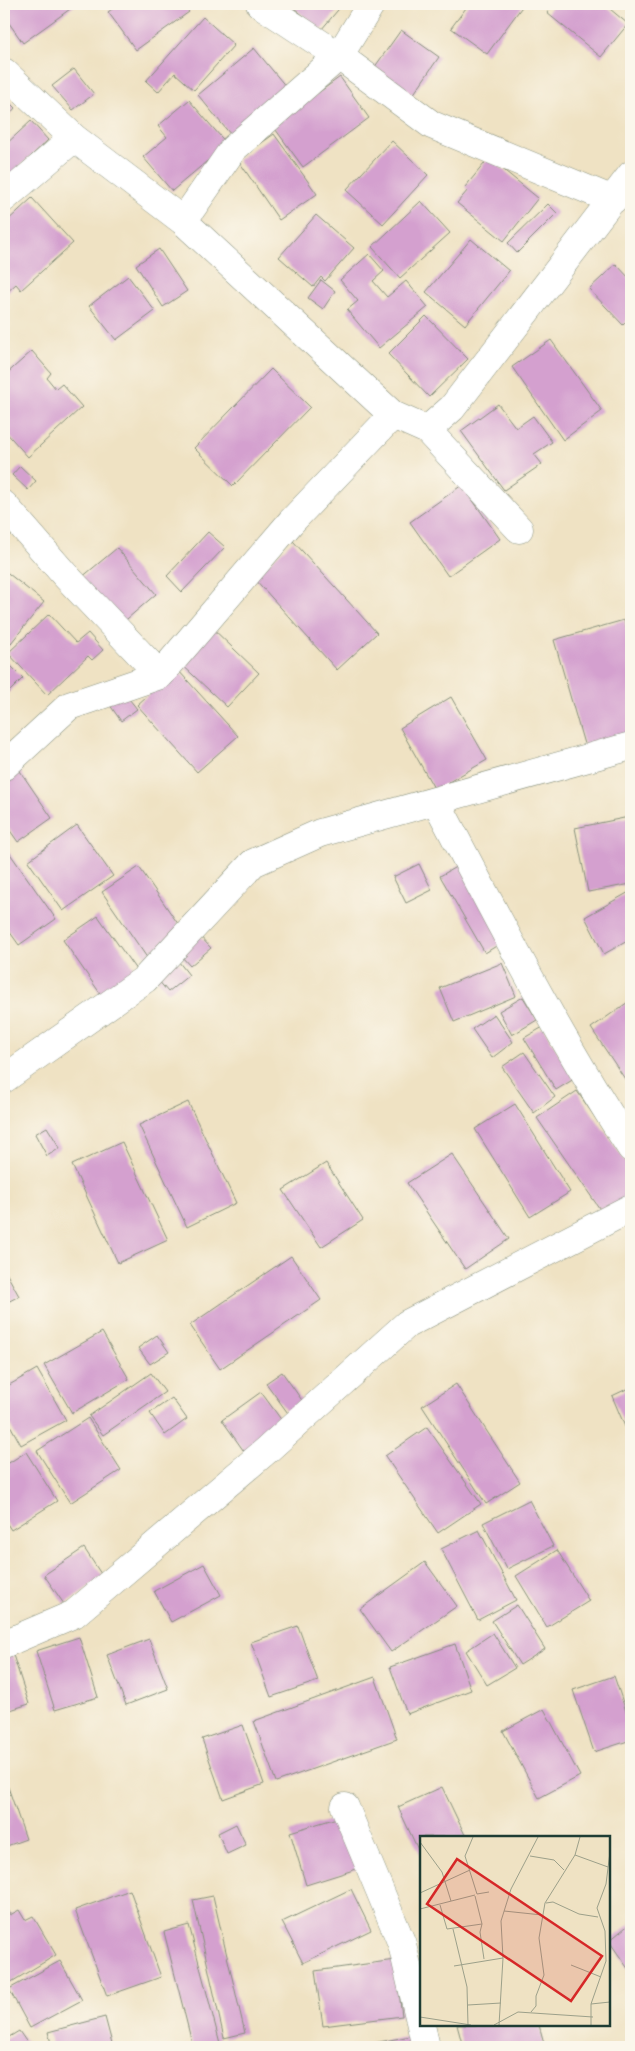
<svg xmlns="http://www.w3.org/2000/svg" width="635" height="2051" font-family="Cardo,serif">
<style>
.building{fill:#d4a0cf}
.lines{fill:none;stroke-linecap:round;stroke-linejoin:round}
.street-casing{stroke:#87907c;stroke-width:29}
.street{stroke:#fff;stroke-width:28}
.inset-road{fill:none;stroke:#9ca08a;stroke-width:1}
.view{fill:#d62828;fill-opacity:0.15;stroke:#d62828;stroke-width:2.5}
.inset-edge{fill:none;stroke:#1f3d34;stroke-width:2.5}
</style>
<rect width="100%" height="100%" fill="#fbf7ec"/>
<filter id="ink" filterUnits="userSpaceOnUse"><feTurbulence type="fractalNoise" baseFrequency=".02" numOctaves="2"/><feDisplacementMap in="SourceGraphic" scale="10" xChannelSelector="R" yChannelSelector="G"/><feConvolveMatrix kernelMatrix="1 2 1 2 8 2 1 2 1" color-interpolation-filters="sRGB"/></filter>
<filter id="wash" filterUnits="userSpaceOnUse"><feTurbulence type="fractalNoise" baseFrequency=".0096" numOctaves="4" result="noise"/><feDisplacementMap in="SourceGraphic" scale="20" xChannelSelector="R" yChannelSelector="G"/><feGaussianBlur stdDeviation="1.12" result="paint"/><feColorMatrix in="noise" values="0 0 0 0 0 0 0 0 0 0 0 0 0 0 0 0 0 1.4 0 .05"/><feComposite in="paint" operator="in"/></filter>
<g filter="url(#wash)">
<rect width="100%" height="100%" fill="#efe2c3"/>
<g id="blocks">
<path class="building" d="M4,4H77L23,43L4,16Z
M119,4H183L189,12L136,50L108,12Z
M289,4H343L321,30Z
M469,4H524L487,54L451,28Z
M554,4H604L628,24L601,57L547,13Z
M203,17L234,45L194,90L175,73L158,92L146,81Z
M401,30L439,57L413,95L374,68Z
M254,48L287,88L231,135L198,95Z
M74,69L94,94L73,110L52,86Z
M340,77L369,118L303,167L273,126Z
M4,97L15,108L4,121Z
M189,100L227,144L172,191L143,157L167,137L158,126Z
M31,121L48,140L12,174L4,190V146Z
M274,134L317,194L279,220L238,160Z
M392,141L428,175L383,224L346,190Z
M489,158L538,198L504,241L457,203L468,190L465,187Z
M32,198L73,243L21,290L16,284L4,295V224Z
M421,201L450,233L400,278L372,247Z
M548,204L557,213L517,253L508,243Z
M316,215L354,248L325,281L321,277L313,287L279,257Z
M471,239L509,271L465,325L426,292Z
M159,249L187,291L163,307L136,265Z
M369,254L384,271L373,281L387,297L406,281L428,307L379,348L347,310L358,301L340,280Z
M616,264L631,280V317L623,325L589,289Z
M128,276L155,311L116,340L89,306Z
M321,280L335,291L323,309L308,298Z
M426,316L468,359L429,397L388,354Z
M551,340L602,411L563,440L512,367Z
M32,351L51,373L47,378L56,389L62,384L82,407L28,457L4,430V376Z
M271,369L310,407L233,486L194,448Z
M498,404L516,428L533,416L552,442L534,454L542,464L504,490L461,431Z
M20,466L36,481L28,490L12,475Z
M462,485L500,539L448,576L410,522Z
M208,532L225,547L182,592L167,576Z
M293,541L377,633L337,670L253,577Z
M117,548L156,594L120,625L81,578Z
M4,570L44,602L7,648L4,646Z
M49,614L76,643L88,633L103,650L92,660L88,656L47,695L8,653Z
M624,620L631,644V738L586,751L554,640Z
M209,625L259,673L227,707L177,660Z
M4,659L23,678L4,697Z
M177,669L238,736L197,772L137,705Z
M122,690L137,709L121,721L107,701Z
M451,697L487,760L435,790L400,728Z
M18,768L52,818L18,842L4,822V778Z
M629,817L631,830V884L588,892L575,828Z
M77,825L113,876L63,911L28,861Z
M6,848L56,919L19,945L4,924V850Z
M419,864L432,890L406,903L393,877Z
M461,864L506,940L485,953L440,876Z
M139,867L185,934L148,959L102,892Z
M631,891V939L604,954L585,917Z
M98,916L139,974L104,999L63,940Z
M195,931L211,948L190,966L175,949Z
M175,957L189,975L168,992L153,974Z
M502,963L516,996L454,1022L440,988Z
M523,997L537,1020L512,1035L499,1011Z
M631,1000V1088L591,1028Z
M494,1014L513,1042L492,1058L472,1029Z
M543,1027L574,1079L556,1090L524,1038Z
M524,1052L555,1097L534,1113L502,1067Z
M577,1091L631,1170V1196L604,1215L537,1118Z
M188,1102L236,1203L187,1227L139,1125Z
M515,1104L570,1192L530,1217L475,1129Z
M47,1127L60,1148L47,1156L35,1134Z
M122,1142L168,1240L118,1263L72,1165Z
M452,1154L509,1239L465,1269L407,1183Z
M326,1163L363,1220L321,1247L283,1190Z
M291,1256L321,1300L220,1369L190,1325Z
M4,1269L19,1296L4,1304Z
M102,1332L129,1379L72,1413L44,1365Z
M157,1335L169,1352L150,1364L138,1348Z
M37,1369L66,1420L21,1445L4,1414V1388Z
M282,1372L306,1406L290,1416L266,1383Z
M151,1373L165,1392L103,1435L89,1416Z
M456,1384L520,1482L486,1504L422,1406Z
M631,1387V1426L626,1429L612,1396Z
M261,1392L288,1429L248,1457L222,1420Z
M172,1398L187,1419L165,1435L150,1413Z
M88,1418L121,1470L70,1503L37,1451Z
M427,1427L481,1504L438,1533L385,1456Z
M26,1452L57,1501L11,1530L4,1519V1466Z
M529,1500L553,1546L507,1569L483,1523Z
M479,1530L516,1600L478,1620L441,1549Z
M84,1548L103,1577L64,1604L44,1575Z
M557,1550L589,1601L547,1627L516,1576Z
M425,1562L457,1606L391,1652L360,1609Z
M204,1564L221,1595L171,1622L154,1591Z
M517,1605L545,1649L520,1665L492,1621Z
M298,1626L318,1681L271,1697L251,1642Z
M493,1633L515,1668L487,1685L466,1651Z
M79,1637L98,1697L55,1710L36,1651Z
M149,1639L168,1689L126,1705L107,1655Z
M455,1644L471,1690L407,1714L390,1667Z
M13,1655L29,1704L4,1712V1658Z
M614,1676L631,1726V1740L594,1752L573,1690Z
M375,1677L397,1739L276,1782L254,1721Z
M544,1709L580,1776L539,1798L503,1731Z
M243,1725L264,1784L223,1799L202,1739Z
M8,1787L26,1839L4,1847V1788Z
M442,1787L466,1837H421V1856L398,1807Z
M347,1815L363,1867L306,1885L290,1832Z
M236,1824L246,1845L227,1854L218,1833Z
M351,1889L371,1930L303,1963L282,1922Z
M130,1890L161,1977L107,1996L75,1910Z
M213,1896L245,2033L224,2038L193,1900Z
M6,1908L10,1915L19,1910L25,1920L33,1916L56,1955L8,1984L4,1977V1910Z
M631,1923V1973L609,1941Z
M189,1925L221,2047H193L164,1932Z
M395,1960L402,2016L323,2026L315,1971Z
M60,1961L82,2000L30,2028L9,1989Z
M105,2017L113,2047H52L48,2032Z
M457,2025H539L545,2047H463Z
M19,2031L30,2047H4V2040Z
M416,2035L418,2047H358V2046Z"/>
</g>
</g>
<g filter="url(#ink)">
<use href="#blocks" fill-opacity="0" stroke="#87907c" stroke-width="1"/>
<g class="lines">
<g class="street-casing">
<path id="street" d="M260,4L339,56L432,125L613,200
M4,72L74,138L183,221L393,415L427,430
M4,198L74,138
M183,221L233,149L339,56L371,4
M4,505L64,574L160,675
M519,529L427,430L452,408L631,175
M4,766L69,706L160,675L291,522L393,415
M436,801C498,919 558,1037 631,1148
M4,1079L145,979L253,863L320,833L631,746
M4,1644L74,1614L267,1450L407,1324L631,1208
M345,1807L402,1944L426,2047"/>
</g>
<use href="#street" class="street"/>
</g>
</g>
<g transform="translate(420 1836)">
<rect width="190" height="190" fill="#efe2c3"/>
<path class="inset-road" d="M53,1L45,20L57,58L69,56M0,6L22,36L31,65M155,19L188,31M110,20L134,24L144,34M0,57L50,34M55,60L62,88L60,96L64,123M126,67L133,66L159,78L178,81M20,69L27,93L62,88M0,73L55,59M84,75L122,79M33,93L47,151L48,189M151,129L181,141M34,130L83,122M171,168L190,166M48,169L81,167M111,176L116,170V160L124,139L119,102L125,67L155,19L160,1M0,181L51,189M74,189L98,176L173,181M79,189L83,122L81,85L91,53L118,1M171,189V168L186,125L185,95L177,72L186,48L190,16"/>
<path class="view" d="M37,23L182,120L151,165L7,68Z"/>
<rect width="190" height="190" class="inset-edge"/>
</g>
<rect width="635" height="2051" fill="none" stroke="#fbf7ec" stroke-width="20"/>
</svg>
